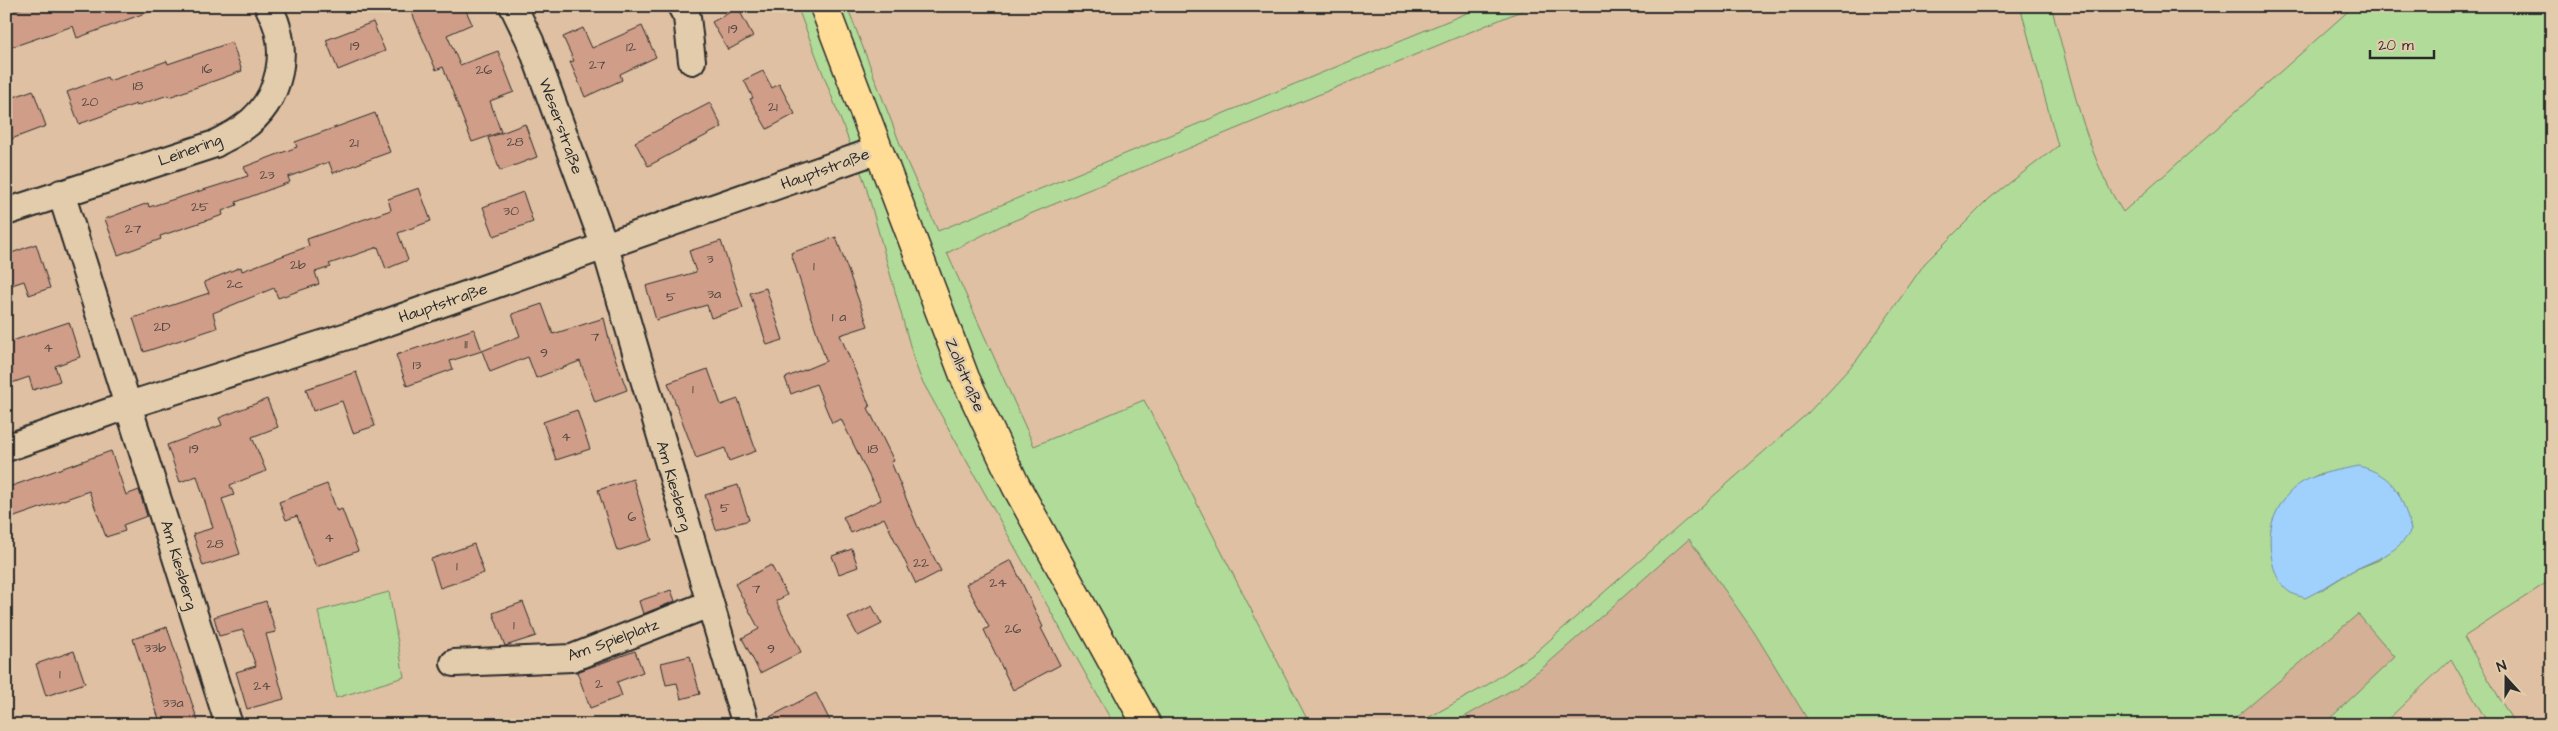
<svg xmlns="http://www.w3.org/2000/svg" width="2558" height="731" font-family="'Architects Daughter',sans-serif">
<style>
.built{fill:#d3b096}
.green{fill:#b1db98;stroke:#6e8362;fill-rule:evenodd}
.water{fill:#9fd1fc;stroke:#718fa8}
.building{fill:#cf9d88;stroke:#2b2b2b}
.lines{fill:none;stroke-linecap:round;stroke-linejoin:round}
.minor-casing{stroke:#2b2b2b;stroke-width:30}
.major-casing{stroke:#2b2b2b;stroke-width:31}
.minor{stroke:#e2ccab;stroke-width:26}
.major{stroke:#ffdd96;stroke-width:28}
.labels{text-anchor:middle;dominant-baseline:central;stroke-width:5;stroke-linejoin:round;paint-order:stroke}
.number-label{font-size:14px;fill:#544842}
.street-label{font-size:16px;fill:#2b2b2b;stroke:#e2ccab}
</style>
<rect width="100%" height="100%" fill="#dfc0a2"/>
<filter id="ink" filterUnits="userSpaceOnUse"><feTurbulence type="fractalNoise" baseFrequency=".02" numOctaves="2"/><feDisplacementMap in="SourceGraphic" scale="10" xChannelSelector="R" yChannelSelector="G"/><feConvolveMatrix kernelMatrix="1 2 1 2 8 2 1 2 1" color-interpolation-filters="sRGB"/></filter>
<g filter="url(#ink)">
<path class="built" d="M1689,539L1754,632L1811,725H1450L1517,687L1546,665Z
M2358,614L2396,657L2323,725H2227Z"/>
<path class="green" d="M797,6H847L907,162L938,231L1484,6H1533L1001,226L947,253L1034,446L1144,400L1310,725H1268L1264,719L1253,725H1114L921,379L914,360L865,183Z
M2020,6H2051C2071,75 2084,152 2123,212L2354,6H2552V579L2464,637L2515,725H2489L2451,659L2382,725H2323L2395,657L2358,614L2227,725H1811L1754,632L1689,539L1546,665L1517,687L1450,725H1415L1484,687L1535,653L1809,412L1857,360L1925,263L1990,198L2058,146ZM2321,473L2398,491L2411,530L2379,560L2354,570L2318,592L2271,550C2270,508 2284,493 2321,473Z
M389,592L404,677L336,698L318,611Z"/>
<path class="water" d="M2359,466C2396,476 2402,496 2411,530C2399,553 2374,560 2352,571C2336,580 2322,590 2305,598C2301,596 2295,596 2291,593C2272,582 2268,547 2271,529C2272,518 2281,502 2288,494C2306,474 2334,471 2359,466Z"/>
<path class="building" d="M28,6H159V8L77,38L73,26L6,49V14Z
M409,6H464L472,24L447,35L460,65L498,51L514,92L490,101L501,132L472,142L443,67L436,70Z
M738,8L753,36L728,50L712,22Z
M373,22L385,51L338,70L326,40Z
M642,26L656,57L620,74L622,80L585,97L570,62L574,61L563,37L583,28L592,48Z
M232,42L242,71L169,97L168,95L136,106V104L79,124L67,92L107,77L109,81L167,61L168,64Z
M763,71L772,88L779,84L795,114L767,129L750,99L753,98L744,80Z
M33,90L46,126L6,141V100Z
M710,103L722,127L648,166L635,142Z
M375,113L390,152L333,173L329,162L288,177L290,182L236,202L237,205L222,211L223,215L160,236L161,239L118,255L105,219L148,203L149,207L248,176L244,167L297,147L295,142Z
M525,124L537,157L500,171L488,138Z
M419,188L431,221L398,233L408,260L386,269L378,247L329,264L331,267L315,272L319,284L278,298L274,288L213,313L217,328L144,352L133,318L209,293L204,282L241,267L242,271L309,246L307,239L391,210L388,199Z
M523,192L533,222L494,236L483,207Z
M836,237L868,326L840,335L870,407L868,408L894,461L891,462L917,525L941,571L916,584L884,518L851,533L843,517L881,500L841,419L832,423L816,384L791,394L785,378L826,361L791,253Z
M721,241L743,308L711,318L707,305L656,320L646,286L696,272L689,251Z
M36,244L50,288L29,295L24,281L6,287V255Z
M766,288L783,340L767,345L750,293Z
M542,304L553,334L604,318L611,347L627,390L595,402L580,361L536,378L528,357L490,372L482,351L520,336L512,314Z
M69,322L80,357L55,366L60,381L33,390L29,377L6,385V343Z
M474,329L482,351L450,361L453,369L407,386L396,355Z
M708,369L721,405L738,399L756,451L729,461L725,448L696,458L668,383Z
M356,372L375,426L353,433L342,401L313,411L306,389Z
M267,399L278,427L252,437L266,471L230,485L234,495L222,499L240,554L203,566L193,534L213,528L197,476L180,482L167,445L222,425L219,418Z
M577,410L590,449L556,460L543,422Z
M111,451L126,495L139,490L147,516L123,525L125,531L106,537L89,491L6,520V488Z
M633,479L652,540L617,551L598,490Z
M327,484L337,511L342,509L358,551L316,567L297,516L286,520L279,502Z
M738,485L749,520L716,530L705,495Z
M474,544L484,573L440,588L431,559Z
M852,549L858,567L839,574L832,556Z
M1011,560L1043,627L1041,628L1060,665L1013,690L984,630L989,627L966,584Z
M771,565L787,595L776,601L801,652L760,673L742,638L759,629L735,584Z
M671,590L675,601L643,614L639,601Z
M266,601L276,632L266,634L284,699L247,709L236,672L256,666L243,630L219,636L214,617Z
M523,602L536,636L505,646L493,613Z
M872,606L882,624L858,636L848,618Z
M167,627L177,657L199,725H161L151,695L133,639Z
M74,651L85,683L46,696L36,664Z
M635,651L643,672L617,682L622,696L590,708L577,672Z
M690,656L700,694L681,699L677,683L666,685L661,663Z
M816,693L832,725H761L760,722Z"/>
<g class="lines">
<g class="minor-casing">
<path id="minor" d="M513,6L530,41L605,247L746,725
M681,6L687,17L692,61
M61,193L229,725
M6,212L215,144C223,139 233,135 241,129C282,102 292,47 268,6
M6,448L129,405L363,331L878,150
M454,663L572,658L709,604"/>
</g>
<g class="major-casing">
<path id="major" d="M824,6L965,378L1016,486L1147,725"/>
</g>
<use href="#minor" class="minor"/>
<use href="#major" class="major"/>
</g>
</g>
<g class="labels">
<g class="number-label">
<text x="733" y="29">19</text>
<text x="355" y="46">19</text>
<text x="631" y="47">12</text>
<text x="597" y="65">27</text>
<text x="207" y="69">16</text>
<text x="484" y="70">26</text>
<text x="138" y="86">18</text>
<text x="90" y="102">20</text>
<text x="773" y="107">21</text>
<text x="515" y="142">28</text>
<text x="354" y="143">21</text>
<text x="267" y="175">23</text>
<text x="200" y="207">25</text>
<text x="511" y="211">30</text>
<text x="133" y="229">27</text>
<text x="710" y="259">3</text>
<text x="298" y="265">2b</text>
<text x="814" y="266">1</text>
<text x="235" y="284">2c</text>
<text x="714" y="294">3a</text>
<text x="671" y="297">5</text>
<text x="839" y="317">1 a</text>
<text x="162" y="327">2D</text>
<text x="595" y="337">7</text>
<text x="466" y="344">11</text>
<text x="48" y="348">4</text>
<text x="544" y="353">9</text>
<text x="417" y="365">13</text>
<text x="693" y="389">1</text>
<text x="566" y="437">4</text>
<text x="194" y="449">19</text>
<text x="873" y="449">18</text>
<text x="725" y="508">5</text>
<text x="632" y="517">6</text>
<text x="329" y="538">4</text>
<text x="215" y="544">28</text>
<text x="921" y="563">22</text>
<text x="457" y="566">1</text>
<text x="998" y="583">24</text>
<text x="756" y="589">7</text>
<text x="514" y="625">1</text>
<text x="1013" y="629">26</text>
<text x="155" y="648">33b</text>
<text x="771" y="649">9</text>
<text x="60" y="674">1</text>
<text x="599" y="684">2</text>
<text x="262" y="686">24</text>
<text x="173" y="703">33a</text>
</g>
<g class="street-label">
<text transform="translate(561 126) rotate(70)">Weserstraße</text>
<text transform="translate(190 150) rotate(-20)">Leinering</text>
<text transform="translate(825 169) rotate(-20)">Hauptstraße</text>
<text transform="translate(443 303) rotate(-19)">Hauptstraße</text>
<text transform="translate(965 375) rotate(67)">Zollstraße</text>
<text transform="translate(674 486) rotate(74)">Am Kiesberg</text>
<text transform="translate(179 565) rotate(73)">Am Kiesberg</text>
<text transform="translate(613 640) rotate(-20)">Am Spielplatz</text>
</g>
</g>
<rect width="2558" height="731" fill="none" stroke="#e2ccab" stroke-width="25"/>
<rect x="12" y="12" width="2533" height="706" fill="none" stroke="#2b2b2b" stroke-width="2" filter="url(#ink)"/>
<g transform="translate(2506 678) rotate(339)" stroke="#e2ccab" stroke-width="4" paint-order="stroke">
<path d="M0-4L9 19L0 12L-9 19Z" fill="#2b2b2b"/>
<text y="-8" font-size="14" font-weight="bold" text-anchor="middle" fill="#2b2b2b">N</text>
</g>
<path d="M2370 50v8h64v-8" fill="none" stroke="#2b2b2b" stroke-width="2.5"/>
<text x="2378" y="50" font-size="15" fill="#2b2b2b" stroke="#e2ccab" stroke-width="4" paint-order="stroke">20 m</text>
</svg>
